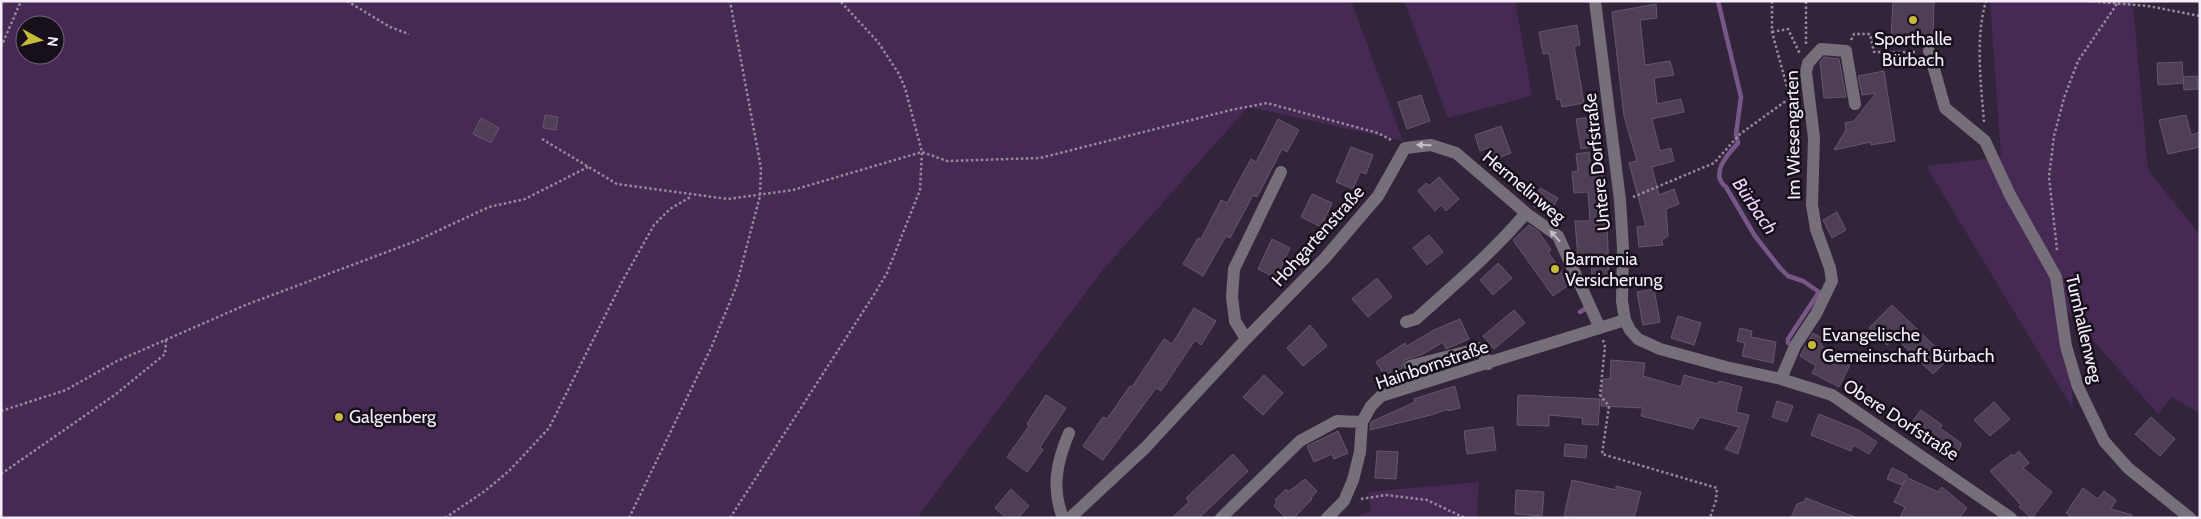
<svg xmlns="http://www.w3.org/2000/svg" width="2201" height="519" font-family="Cabin,sans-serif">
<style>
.green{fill:#462a54;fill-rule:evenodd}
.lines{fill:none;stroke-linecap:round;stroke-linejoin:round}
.stream{stroke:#785788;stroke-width:4.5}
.building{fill:#4e3f56;stroke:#66566f}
.path{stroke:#968a9c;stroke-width:2.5;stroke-dasharray:2.5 2.5;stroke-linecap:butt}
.minor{stroke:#766f7a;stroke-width:12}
.oneway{fill:#c3bbc7}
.poi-dot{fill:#c7bb3b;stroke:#17101a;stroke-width:2}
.labels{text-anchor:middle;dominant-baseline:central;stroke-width:5;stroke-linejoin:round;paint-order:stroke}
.poi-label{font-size:18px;fill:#f6edfb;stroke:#17101a;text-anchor:start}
.street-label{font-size:18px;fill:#f6edfb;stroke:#17101a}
.water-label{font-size:19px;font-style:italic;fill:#efd1ff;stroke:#17101a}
</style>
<rect width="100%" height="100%" fill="#32243a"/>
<path class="green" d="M1,1H1351L1403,141L1248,107L1102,271L917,518H1ZM25,25H55V55H25Z
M1404,1H1515L1532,96L1448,118Z
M1990,1H2135L2133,6L2148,170L2200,235V414L2172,397L2158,414L2067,311L2073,409L1926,166L2001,157Z
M1479,482L1477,515L1484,518H1356L1371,510L1368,492Z"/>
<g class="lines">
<path class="stream" d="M1718,1L1741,97L1736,134L1738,143C1728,154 1709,174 1726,187L1755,236L1780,268L1788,276L1803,281L1819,292L1788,339V343
M1580,312L1585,309"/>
</g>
<path class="building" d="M1893,1H1934L1933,39H1891Z
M1656,4L1657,18L1640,20L1645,65L1670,61L1674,75L1654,78L1657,104L1681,99L1684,112L1652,119L1660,151L1671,148L1674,161L1652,167L1659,195L1674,189L1679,204L1666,209L1668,236L1662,240L1663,245L1639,247L1637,227L1646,226L1629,163L1637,161L1624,116L1612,12Z
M1577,25L1580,45L1574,46L1584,103L1562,107L1560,99L1557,100L1549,53L1543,54L1539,32Z
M1824,57L1839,59L1846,97L1824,98L1820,62Z
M2182,62L2183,77L2197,76L2198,89L2184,90L2183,78L2184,83L2158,85L2157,63Z
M1884,71L1895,141L1871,145V142L1834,150L1846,130L1845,123L1854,121L1876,93L1862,95L1858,76Z
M1421,95L1430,121L1407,129L1398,102Z
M545,115L558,117L556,130L543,128Z
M2186,115L2191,135L2200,132V147L2168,154L2159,120Z
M1593,117L1597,146L1581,149L1576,119Z
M481,118L499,128L491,143L473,134Z
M1278,119L1299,130L1287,152L1282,149L1257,197L1253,195L1230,238L1226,236L1203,276L1183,264L1198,238L1201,239L1221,200L1227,203L1251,159L1256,162Z
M1501,126L1511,153L1492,160L1488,148L1480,151L1475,135Z
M1351,147L1373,155L1366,174L1360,172L1353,189L1336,182Z
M1589,152L1591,170L1602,169L1607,219L1609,277L1592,278L1591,256L1578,259L1575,221H1590L1588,192L1574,193L1572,172L1578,171L1576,154Z
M1439,177L1459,199L1446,211L1441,205L1435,211L1418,191L1426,183L1429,186Z
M1540,188L1558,198L1549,215L1533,206V201Z
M1312,194L1332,203L1321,227L1301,217Z
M1837,212L1846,230L1832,238L1823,220Z
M1529,225L1538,231L1551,250L1548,252L1570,284L1553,296L1513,240Z
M1429,235L1443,252L1427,265L1413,248Z
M1272,239L1290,248L1276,278L1258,269Z
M1498,263L1512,278L1493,295L1480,280Z
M1377,278L1392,297L1368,317L1352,299Z
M1654,289L1660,322L1643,325L1637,292Z
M1892,305L1948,359L1933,374L1896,338L1887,345L1869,328Z
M1194,308L1216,321L1201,345L1195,340L1161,391L1156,388L1103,460L1083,446L1103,417L1107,419L1130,386L1132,387L1164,339L1172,344Z
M1514,310L1525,323L1494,349L1483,336Z
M1678,316L1701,323L1694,345L1671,338Z
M1460,319L1469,339L1446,349L1443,342L1423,354L1405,360L1402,368L1386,378L1376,362L1405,343L1407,346L1434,330Z
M1310,325L1327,346L1303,366L1287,348Z
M1740,328L1752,331L1751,337L1776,342L1773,363L1742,356L1745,343L1737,341Z
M1813,333L1825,340L1821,346L1846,358L1845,362L1850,365L1839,387L1812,373L1816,366L1800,356Z
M1611,360L1645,363L1643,376L1681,387L1684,375L1718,384L1719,381L1742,387L1736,412L1749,415L1738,454L1725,449L1739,427L1700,417L1693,429L1641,416L1643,408L1601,406L1603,379H1610Z
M1264,375L1283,393L1263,415L1243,397Z
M1455,386L1460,408L1448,411V409L1431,415L1370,430L1371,422L1415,402L1414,399Z
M1046,395L1066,408L1040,447L1043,450L1027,472L1007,457L1029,426L1027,424Z
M1518,395L1600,399L1598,425L1582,424L1583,418L1549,415V426L1517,425Z
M1777,401L1793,406L1787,422L1772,417Z
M1994,402L2010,419L1990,436L1974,420Z
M1921,410L1942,425L1940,428L1961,443L1960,448L1952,459L1909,426Z
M1819,414L1858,430L1877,442L1869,454L1854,445L1851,451L1811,435Z
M2151,417L2175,439L2160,456L2135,434Z
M1493,427L1496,450L1467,454L1464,431Z
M1338,431L1348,453L1334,459L1332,454L1314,462L1307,446Z
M1565,444L1587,446L1586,458L1564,456Z
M1377,451L1398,452L1396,479L1375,478Z
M2019,451L2029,463L2023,468L2052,492L2032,518L2019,507L2021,505L1990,471L2012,454L2014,456Z
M1233,454L1248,471L1199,518H1172L1189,502L1186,498Z
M1892,468L1907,475L1906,477L1938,492L1942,487L1967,508L1959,518H1900L1905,507L1894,502L1905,480L1902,485L1887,479Z
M1305,479L1317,491L1311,498L1312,499L1294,518H1286L1274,506L1277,502L1275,500L1286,489L1288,492Z
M1572,480L1616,490V486L1641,492L1634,518H1574L1564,516Z
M2083,488L2098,499L2104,491L2116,500L2111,509L2132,515V518H2073L2066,513Z
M1011,489L1029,506L1018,518H1006L995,508Z
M1516,490L1544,492L1542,516L1515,514Z
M1806,498L1855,517V518H1791L1797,504L1805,501Z"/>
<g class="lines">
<path class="path" d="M347,1L390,27L409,34
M1772,1V32L1790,98L1798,153
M2088,1L2148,6L2200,16
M1772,32L1788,29L1800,54
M1851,40L1854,34H1870L1874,52H1915
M1806,44V1
M1,47L21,1
M1984,122C1981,83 1975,39 1986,1
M542,139L617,184L728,199L793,190L922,152L947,161L1040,158L1231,110L1267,103L1378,133L1393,141
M1633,197L1714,163L1740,134L1790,98
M2057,250L2049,177L2054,136L2064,98L2078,61L2119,1
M1603,340L1605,347L1600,395L1609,406L1602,454L1717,488L1716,500L1710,518
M1,411L66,390L117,361L243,306L416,241L489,207L525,199L588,167
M1,474L116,394L165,354L166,340
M1361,499L1386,495L1427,500L1465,518
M445,518L485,491L509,471L549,428L623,280L654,225L670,209L692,196
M629,518L711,348L736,287L760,196L761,168L730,1
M730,518L875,293L887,273L920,190L922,152L905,88L899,74L878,42L840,1"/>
<path class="minor" d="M1595,1L1620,200L1623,248L1622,301L1625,320L1630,330L1638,339L1660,349L1726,367L1781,379L1832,395L2011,518
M1929,51L1945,108L1985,141L2010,195L2056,277L2066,346L2078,387L2104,441L2128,468L2190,518
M1406,322L1416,319C1454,285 1493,252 1526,213
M1246,339L1235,321L1232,297L1234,269L1281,172
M1410,366L1481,348L1488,364
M1781,379L1795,346L1816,314L1832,281L1830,268L1816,229L1812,205L1814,138L1806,72L1808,63L1821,49L1846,51L1855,104
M1063,518C1051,488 1057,461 1069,433
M1070,518L1145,448L1246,339L1325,258L1378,196L1405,148L1431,145L1456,153L1526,213L1558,236L1599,326
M1221,518L1300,441L1337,421L1362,422
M1327,518L1344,501L1353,480L1360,452L1362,422L1371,406L1381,396L1625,320"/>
</g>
<defs><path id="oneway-solid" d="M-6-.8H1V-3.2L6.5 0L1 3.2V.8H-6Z" transform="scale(1.25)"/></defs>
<g class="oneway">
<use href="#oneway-solid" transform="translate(1424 145) rotate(-179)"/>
<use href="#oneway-solid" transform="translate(1555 236) rotate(-132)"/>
</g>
<g class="poi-dot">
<circle cx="1913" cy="20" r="5"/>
<circle cx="1555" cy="269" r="5"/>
<circle cx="1812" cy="345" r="5"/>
<circle cx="339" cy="417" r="5"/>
</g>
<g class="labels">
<g class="poi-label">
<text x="1913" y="39" text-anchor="middle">Sporthalle<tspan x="1913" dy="21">Bürbach</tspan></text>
<text x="1565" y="259">Barmenia<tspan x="1565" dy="21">Versicherung</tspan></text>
<text x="1822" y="335">Evangelische<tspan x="1822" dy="21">Gemeinschaft Bürbach</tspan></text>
<text x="349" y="417">Galgenberg</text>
</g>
<g class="street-label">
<text transform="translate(1793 135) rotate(-91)">Im Wiesengarten</text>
<text transform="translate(1597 162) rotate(-96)">Untere Dorfstraße</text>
<text transform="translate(1524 187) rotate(40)">Hermelinweg</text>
<text transform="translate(1318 236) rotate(-48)">Hohgartenstraße</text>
<text transform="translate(2084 329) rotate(77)">Turnhallenweg</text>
<text transform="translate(1432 365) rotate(-19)">Hainbornstraße</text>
<text transform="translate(1901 420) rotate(33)">Obere Dorfstraße</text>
</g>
<g class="water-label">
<text transform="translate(1755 206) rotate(56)">Bürbach</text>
</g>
</g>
<rect width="2201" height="519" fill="none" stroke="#f6edfb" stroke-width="5"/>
<g transform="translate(40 40) rotate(97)"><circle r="24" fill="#17101a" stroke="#706874"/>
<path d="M0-4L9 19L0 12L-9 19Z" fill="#c7bb3b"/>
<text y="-8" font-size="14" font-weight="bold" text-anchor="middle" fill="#f6edfb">N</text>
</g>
</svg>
